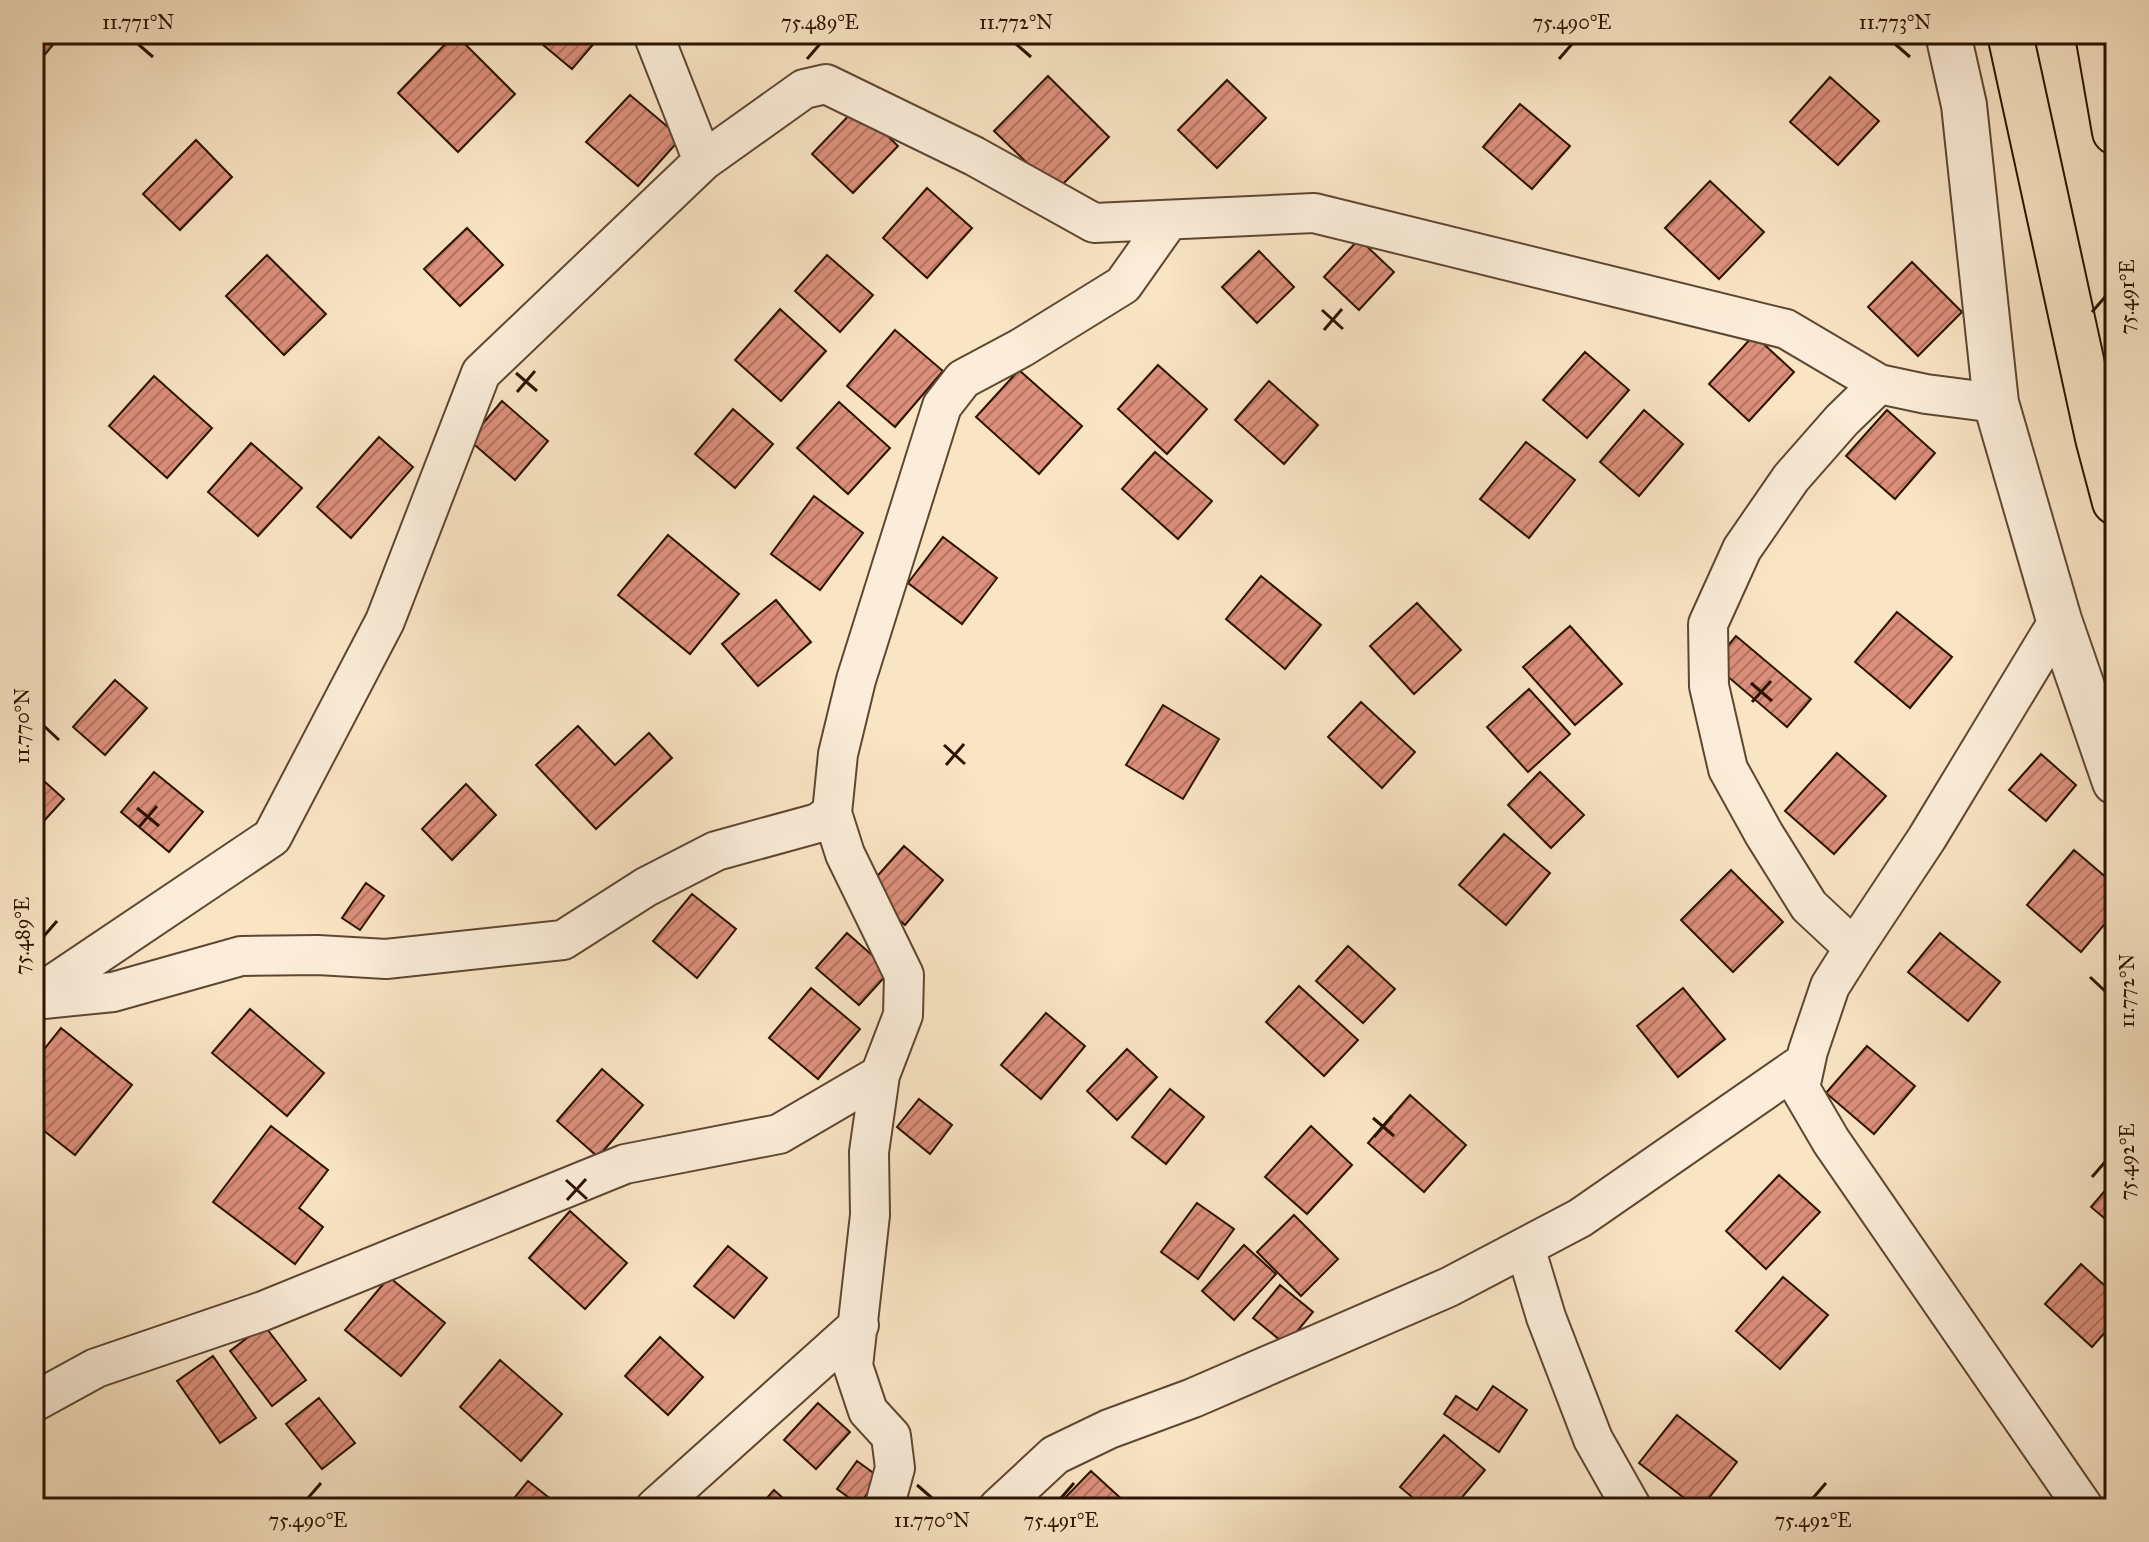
<svg xmlns="http://www.w3.org/2000/svg" width="2149" height="1542" font-family="'IM FELL Great Primer',serif">
<style>
.building{fill:url(#building-hatch);stroke:#2b1300;stroke-width:2}
.lines{fill:none;stroke-linecap:round;stroke-linejoin:round}
.minor-casing{stroke:#5e4731;stroke-width:42}
.tertiary-casing{stroke:#5e4731;stroke-width:48}
.trunk-casing{stroke:#2b1300;stroke-width:48}
.minor{stroke:#fbedd9;stroke-width:38}
.tertiary{stroke:#fbedd9;stroke-width:44}
.trunk{stroke:#f9e4c4;stroke-width:44}
.ticks{fill:none;stroke:#2b1300;stroke-width:3}
.neatline{fill:none;stroke:#2b1300;stroke-width:3}
.ticks-label{font-size:20px;text-anchor:middle;fill:#2b1300}
</style>
<defs>
<pattern id="building-hatch" width="6" height="6" patternUnits="userSpaceOnUse" patternTransform="scale(2)"><rect width="6" height="6" fill="#dc8f7b"/><path d="M-1 1l2-2M0 6l6-6M5 7l2-2" fill="none" stroke="#b37462"/></pattern>
</defs>
<rect width="100%" height="100%" fill="#f9e4c4"/>
<filter id="stains"><feTurbulence type="fractalNoise" baseFrequency=".0025" numOctaves="4"/><feColorMatrix values="0 0 0 0 .2 0 0 0 0 .09 0 0 0 0 .02 0 0 0 .5 -.17"/></filter>
<radialGradient id="worn" r=".72"><stop offset=".6" stop-color="#630" stop-opacity="0"/><stop offset="1" stop-color="#630" stop-opacity=".3"/></radialGradient>
<path class="building" d="M34,34H62L42,58L34,51Z
M455,34L515,94L458,152L398,93Z
M530,34H602L572,69Z
M1048,76L1109,137L1056,191L994,131Z
M1830,77L1879,121L1838,165L1790,122Z
M1227,80L1266,118L1217,168L1178,130Z
M630,95L681,138L638,186L586,142Z
M1520,104L1570,146L1532,189L1483,147Z
M857,107L898,146L853,193L812,154Z
M196,140L232,177L180,230L143,194Z
M1710,181L1764,232L1719,279L1665,228Z
M927,188L972,228L927,278L883,238Z
M467,228L503,265L460,306L424,269Z
M1359,239L1394,272L1359,310L1324,277Z
M1259,251L1294,287L1257,323L1222,287Z
M267,255L326,314L284,355L226,296Z
M827,255L873,295L840,332L795,291Z
M1912,262L1962,312L1918,356L1868,307Z
M780,309L826,351L781,401L735,360Z
M895,330L943,371L895,427L847,386Z
M1754,335L1794,372L1749,421L1709,384Z
M1585,352L1629,390L1587,438L1543,400Z
M1158,365L1207,409L1167,454L1118,409Z
M1019,370L1082,426L1039,474L976,417Z
M154,376L212,428L167,478L109,426Z
M1269,381L1318,425L1284,464L1235,420Z
M502,401L548,441L515,480L469,440Z
M839,402L890,448L848,494L797,448Z
M733,409L773,444L735,488L695,454Z
M1644,410L1683,444L1639,496L1600,462Z
M1887,410L1935,453L1895,499L1846,456Z
M379,437L413,467L351,538L317,507Z
M1526,442L1575,480L1529,538L1480,499Z
M251,443L302,488L258,536L208,492Z
M1155,452L1212,501L1178,539L1122,489Z
M814,496L863,533L820,590L771,554Z
M668,535L739,594L690,654L618,595Z
M943,537L997,578L962,624L908,583Z
M1261,576L1321,625L1285,669L1226,619Z
M776,600L811,642L758,686L722,644Z
M1417,603L1461,650L1414,694L1370,646Z
M1897,612L1952,657L1910,708L1855,662Z
M1570,626L1622,684L1575,725L1523,667Z
M1736,636L1811,699L1787,727L1713,664Z
M115,680L147,708L105,755L73,727Z
M1529,689L1570,734L1528,772L1487,727Z
M1361,702L1415,752L1382,788L1328,737Z
M1163,705L1219,739L1183,799L1126,765Z
M578,726L615,765L649,733L672,758L596,829L536,765Z
M1837,753L1886,796L1834,854L1785,811Z
M2041,754L2076,785L2046,821L2009,790Z
M34,772L64,799L34,832Z
M154,772L203,812L169,852L121,812Z
M1540,772L1584,815L1551,848L1508,805Z
M466,784L496,815L452,860L422,829Z
M1504,834L1550,873L1506,925L1459,885Z
M904,846L943,880L905,925L865,890Z
M2074,850L2115,885V912L2081,952L2027,905Z
M1731,870L1783,922L1733,972L1681,920Z
M366,883L384,896L360,930L342,918Z
M692,894L736,929L697,978L653,941Z
M847,933L890,971L859,1005L816,968Z
M1940,933L2000,982L1968,1021L1908,972Z
M1348,946L1395,989L1363,1023L1316,981Z
M1299,986L1358,1040L1324,1076L1266,1022Z
M811,988L860,1029L818,1079L769,1038Z
M1683,988L1725,1039L1678,1077L1637,1026Z
M250,1009L324,1073L287,1116L212,1053Z
M1046,1013L1085,1046L1041,1099L1001,1065Z
M61,1028L132,1085L75,1155L34,1123V1062Z
M1867,1046L1915,1086L1874,1134L1826,1093Z
M1127,1049L1157,1077L1117,1120L1087,1091Z
M602,1069L643,1105L598,1157L557,1121Z
M1170,1089L1204,1117L1166,1164L1132,1137Z
M1410,1095L1466,1145L1424,1192L1368,1143Z
M919,1099L952,1125L930,1154L897,1127Z
M271,1126L328,1170L299,1208L323,1227L295,1264L213,1202Z
M1311,1126L1352,1165L1307,1214L1265,1177Z
M1779,1175L1820,1212L1766,1269L1726,1231Z
M2115,1179V1227L2091,1207Z
M1197,1203L1234,1229L1198,1279L1161,1252Z
M570,1211L627,1263L585,1309L529,1258Z
M1294,1215L1338,1259L1301,1296L1257,1252Z
M1244,1245L1276,1274L1234,1320L1202,1291Z
M728,1246L767,1278L734,1318L694,1286Z
M2081,1264L2115,1295V1321L2092,1347L2045,1304Z
M389,1277L445,1323L401,1376L345,1330Z
M1783,1277L1828,1315L1780,1369L1736,1331Z
M1280,1285L1313,1312L1286,1345L1253,1318Z
M264,1325L306,1380L272,1406L230,1351Z
M660,1337L703,1377L668,1415L625,1376Z
M213,1356L256,1418L220,1443L177,1381Z
M500,1360L562,1414L521,1461L460,1407Z
M1493,1386L1527,1410L1499,1452L1444,1414L1456,1396L1477,1410Z
M319,1398L355,1443L322,1469L286,1424Z
M818,1403L850,1432L816,1469L784,1440Z
M1677,1415L1737,1462L1701,1508H1697L1639,1463Z
M1444,1435L1485,1470L1453,1508H1425L1400,1487Z
M857,1461L879,1477L859,1505L837,1489Z
M1091,1471L1128,1505L1126,1508L1057,1506Z
M528,1481L562,1508H506Z
M774,1490L794,1508H758Z"/>
<g class="lines">
<g class="minor-casing">
<path id="minor" d="M653,34L703,161
M1996,403L1926,394L1879,384L1842,420L1791,478L1742,549L1708,624L1709,686L1728,769L1764,834L1809,906L1854,948L1830,986L1808,1051L1800,1088L1831,1141L2084,1508
M832,813L845,854L904,975L903,1015L880,1075L869,1152L870,1215L853,1366L868,1411L891,1436L895,1468L884,1508
M1854,948L1927,838L2059,620
M34,997L272,837L385,621L481,373L703,161L804,89L826,84L974,156L1094,223L1314,213L1786,329L1879,384
M34,1000L113,992L241,956L318,955L386,959L563,940L646,887L716,851L818,823L832,813L838,754L856,680L942,406L963,379L1021,348L1123,285L1169,220
M1525,1247L1546,1317L1593,1439L1632,1508
M34,1402L96,1368L263,1311L625,1164L779,1134L880,1075
M655,1508L859,1325
M998,1508L1055,1455L1109,1429L1193,1398L1449,1287L1580,1218L1805,1062"/>
</g>
<g class="tertiary-casing">
<path id="tertiary" d="M1948,34L1964,105L1996,403L2059,620L2115,782"/>
</g>
<g class="trunk-casing">
<path id="trunk" d="M2010,34L2098,438L2115,502
M2098,34L2115,132"/>
</g>
<use href="#minor" class="minor"/>
<use href="#tertiary" class="tertiary"/>
<use href="#trunk" class="trunk"/>
</g>
<path class="ticks" d="M138,44L153,57M1016,44L1031,57M1895,44L1910,57M807,59L820,44M1559,59L1572,44M1322,310L1343,329M2092,312L2105,297M1324,330L1342,309M516,373L537,391M517,392L535,371M1751,683L1772,701M1752,702L1771,681M44,726L59,740M944,745L965,764M946,765L964,744M137,808L159,826M139,827L157,806M44,936L57,921M2090,977L2105,991M1373,1118L1394,1136M1374,1137L1392,1116M2092,1177L2105,1162M566,1180L587,1199M567,1200L586,1179M917,1485L932,1498M308,1498L321,1483M1061,1498L1074,1483M1813,1498L1826,1483"/>
<rect width="2149" height="1542" fill="none" stroke="#f9e4c4" stroke-width="88"/>
<rect x="44" y="44" width="2061" height="1454" class="neatline"/>
<g class="ticks-label">
<text x="138" y="29">11.771°N</text>
<text x="820" y="29">75.489°E</text>
<text x="1016" y="29">11.772°N</text>
<text x="1572" y="29">75.490°E</text>
<text x="1895" y="29">11.773°N</text>
<text transform="translate(2127 297) rotate(-90)" y="7">75.491°E</text>
<text transform="translate(22 726) rotate(-90)" y="7">11.770°N</text>
<text transform="translate(22 936) rotate(-90)" y="7">75.489°E</text>
<text transform="translate(2127 991) rotate(-90)" y="7">11.772°N</text>
<text transform="translate(2127 1162) rotate(-90)" y="7">75.492°E</text>
<text x="308" y="1527">75.490°E</text>
<text x="932" y="1527">11.770°N</text>
<text x="1061" y="1527">75.491°E</text>
<text x="1813" y="1527">75.492°E</text>
</g>
<rect width="100%" height="100%" filter="url(#stains)"/>
<rect width="100%" height="100%" fill="url(#worn)"/>
</svg>
